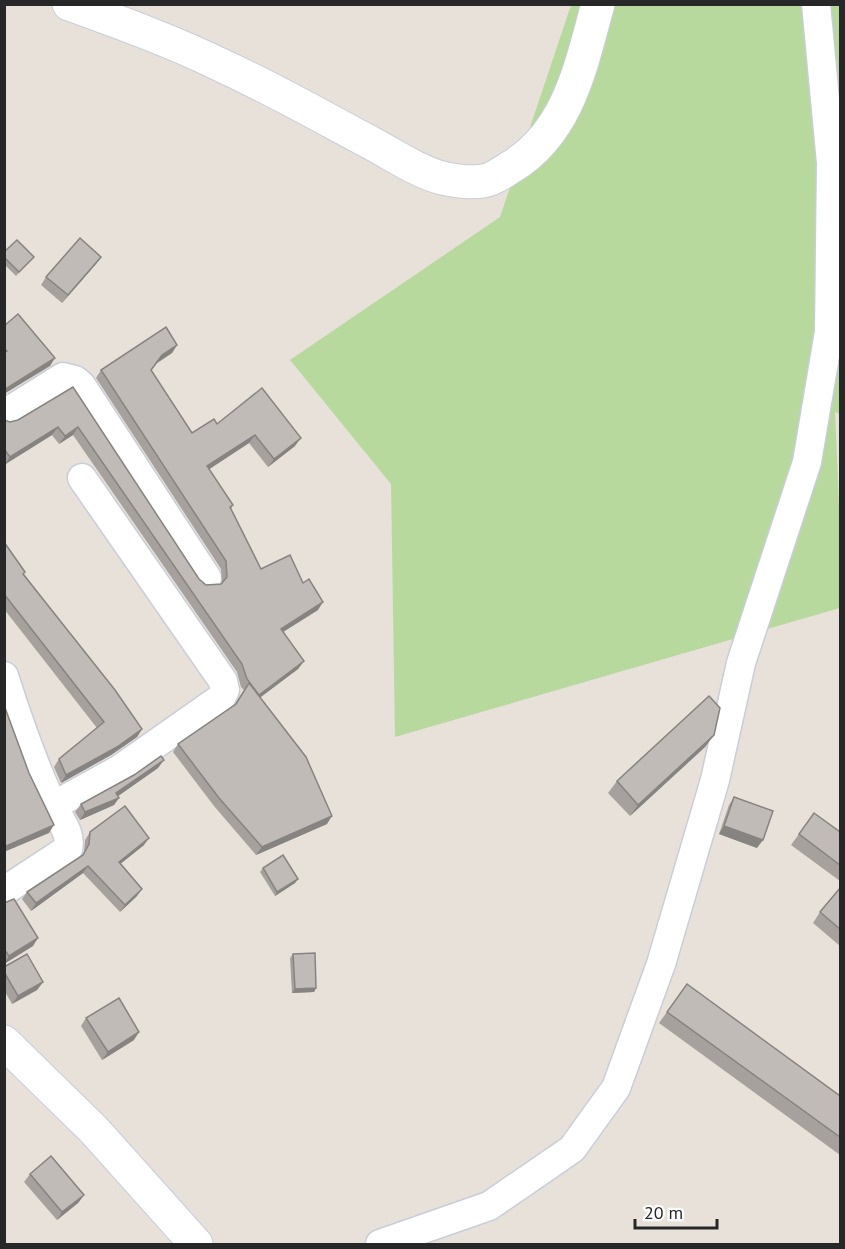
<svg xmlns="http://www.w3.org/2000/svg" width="845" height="1249" viewBox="0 0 845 1249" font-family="'PT Sans',sans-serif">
  <rect width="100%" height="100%" fill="#e8e1da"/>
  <path fill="#b8d99d" d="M 571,5 L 840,5 L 840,414 L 835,412 L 840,529 L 840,608 L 395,737 L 391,484 L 290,360 L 500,217 Z"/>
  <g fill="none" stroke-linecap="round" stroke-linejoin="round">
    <defs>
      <g id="minor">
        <path d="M 4,414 L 63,377 L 75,380 L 81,385 L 207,578"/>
        <path d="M 4,676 C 18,720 33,764 53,806 C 60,821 72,833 68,849 L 4,891"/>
        <path d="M 53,806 L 120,769 L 221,698 L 225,690 L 223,681 L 82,478"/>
        <path d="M 380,1244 L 489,1206 L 572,1149 L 616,1088 L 661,964 L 715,780 L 741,663 L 807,462 L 829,332 L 831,163 L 816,4"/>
      </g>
      <path id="tertiary" d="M 69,4 C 122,23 174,42 225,67 C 275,90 324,118 373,144 C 395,156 419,172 442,178 C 455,181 470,183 483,181 C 492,180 503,172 511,167 C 569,132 581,65 598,4"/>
      <path id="secondary" d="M 4,1042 L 94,1130 L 196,1244"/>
    </defs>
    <use href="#minor" stroke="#c9cdd8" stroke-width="31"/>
    <use href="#tertiary" stroke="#c9cdd8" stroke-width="35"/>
    <use href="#secondary" stroke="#c9cdd8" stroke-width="35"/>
    <use href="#minor" stroke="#fff" stroke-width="28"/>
    <use href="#tertiary" stroke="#fff" stroke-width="33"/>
    <use href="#secondary" stroke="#fff" stroke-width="33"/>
  </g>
  <g fill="#a6a19d">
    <path d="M 4,252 L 34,257 L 16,276 L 4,264 Z"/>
    <path d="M 101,257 L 95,265 L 62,303 L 41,285 L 46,277 Z"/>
    <path d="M 177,345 L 172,353 L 157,363 L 151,370 L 192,433 L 217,424 L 295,446 L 268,467 L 249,443 L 209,469 L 233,505 L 231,509 L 261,569 L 303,583 L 318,610 L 283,632 L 304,661 L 298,669 L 260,697 L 327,824 L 256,855 L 214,806 L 173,752 L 178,744 L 235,704 L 244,690 L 241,687 L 237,672 L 73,435 L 59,444 L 52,435 L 4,465 L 4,420 L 10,422 L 18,420 L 73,387 L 199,579 L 206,585 L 221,584 L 222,583 L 221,569 L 96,378 L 101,370 Z"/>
    <path d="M 4,542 L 24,574 L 142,729 L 137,737 L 111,755 L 61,783 L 54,767 L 59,759 L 97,728 L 4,609 Z"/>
    <path d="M 714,735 L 705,747 L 630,816 L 608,793 L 617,781 Z"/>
    <path d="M 158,768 L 118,796 L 119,798 L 114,805 L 80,820 L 75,812 L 81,804 Z"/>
    <path d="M 734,797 L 757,848 L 719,834 L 729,805 Z"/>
    <path d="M 814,813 L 840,832 L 840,881 L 791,845 Z"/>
    <path d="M 90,832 L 144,845 L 120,864 L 137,896 L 120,912 L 83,873 L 31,911 L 22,899 L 27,892 L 82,856 L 84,852 L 85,840 Z"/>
    <path d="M 263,868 L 298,879 L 295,883 L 275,896 L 260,872 Z"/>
    <path d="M 840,888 L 840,946 L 813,923 L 820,912 Z"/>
    <path d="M 4,903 L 33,946 L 4,964 Z"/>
    <path d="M 293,954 L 316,988 L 314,992 L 292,993 L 290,958 Z"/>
    <path d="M 4,967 L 43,982 L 37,990 L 12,1004 L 4,990 Z"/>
    <path d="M 687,984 L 840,1096 L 840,1155 L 659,1023 Z"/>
    <path d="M 86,1018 L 134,1040 L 102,1060 L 81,1026 Z"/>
    <path d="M 30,1174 L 84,1195 L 78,1203 L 57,1220 L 24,1182 Z"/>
  </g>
  <g fill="#878380">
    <path d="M 101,257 L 95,265 L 62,303 L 68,295 Z"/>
    <path d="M 177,345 L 172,353 L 157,363 L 145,378 L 162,355 Z"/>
    <path d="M 55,358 L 50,366 L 4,394 L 4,390 Z"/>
    <path d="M 58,427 L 52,435 L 4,465 L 10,457 Z"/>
    <path d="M 78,427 L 73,435 L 59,444 L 65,436 Z"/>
    <path d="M 255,435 L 249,443 L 202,474 L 207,466 Z"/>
    <path d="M 301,438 L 295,446 L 268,467 L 274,459 Z"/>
    <path d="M 323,602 L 318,610 L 275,637 L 281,629 Z"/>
    <path d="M 304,661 L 298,669 L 253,703 L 259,695 Z"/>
    <path d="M 142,729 L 137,737 L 111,755 L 61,783 L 66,775 Z"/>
    <path d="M 714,735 L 705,747 L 630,816 L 638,805 Z"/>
    <path d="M 164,760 L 158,768 L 111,801 L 119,798 L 114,805 L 80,820 L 85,812 L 116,793 Z"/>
    <path d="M 332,816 L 327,824 L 256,855 L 262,847 Z"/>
    <path d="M 54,825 L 49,833 L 4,852 L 4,847 Z"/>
    <path d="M 724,826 L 763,840 L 757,848 L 719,834 Z"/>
    <path d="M 149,838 L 144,845 L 114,869 L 119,862 Z"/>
    <path d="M 88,866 L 83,873 L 31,911 L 36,903 Z"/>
    <path d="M 298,879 L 295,883 L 275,896 L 277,892 Z"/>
    <path d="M 142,889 L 137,896 L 120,912 L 125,905 Z"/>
    <path d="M 38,938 L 33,946 L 4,964 L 9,956 Z"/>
    <path d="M 43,982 L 37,990 L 12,1004 L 18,996 Z"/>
    <path d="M 316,988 L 314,992 L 292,993 L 295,989 Z"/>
    <path d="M 139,1032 L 134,1040 L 102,1060 L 108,1052 Z"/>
    <path d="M 84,1195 L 78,1203 L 57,1220 L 62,1212 Z"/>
  </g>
  <g fill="#c1bbb7" stroke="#878380" stroke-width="1.5">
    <path d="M 80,238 L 101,257 L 68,295 L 46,277 Z"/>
    <path d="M 17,240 L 34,257 L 19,272 L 4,257 L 4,252 Z"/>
    <path d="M 18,314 L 55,358 L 4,390 L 4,353 L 7,351 L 4,349 L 4,326 Z"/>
    <path d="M 166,327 L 177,345 L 162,355 L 151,370 L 192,433 L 214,419 L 217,424 L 262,388 L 301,438 L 274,459 L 255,435 L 207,466 L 233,505 L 230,507 L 261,569 L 290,555 L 303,583 L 309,579 L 323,602 L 281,629 L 304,661 L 259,695 L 247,679 L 242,664 L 78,427 L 65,436 L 58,427 L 10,457 L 4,449 L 4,420 L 10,422 L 18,420 L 73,387 L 199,579 L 206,585 L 221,584 L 227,577 L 226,561 L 101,370 Z"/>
    <path d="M 4,542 L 25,572 L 23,574 L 115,690 L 142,729 L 117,747 L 66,775 L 59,759 L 104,722 L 4,594 Z"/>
    <path d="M 249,683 L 306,757 L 332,816 L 262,847 L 219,798 L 178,744 L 236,704 Z"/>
    <path d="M 709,696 L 720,708 L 714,735 L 638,805 L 617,781 Z"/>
    <path d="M 4,705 L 29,773 L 54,825 L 4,847 Z"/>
    <path d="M 161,756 L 164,760 L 116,793 L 119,798 L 85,812 L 81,804 L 134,775 Z"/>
    <path d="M 734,797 L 773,811 L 763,840 L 724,826 Z"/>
    <path d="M 125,806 L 149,838 L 119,862 L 142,889 L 125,905 L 88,866 L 36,903 L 27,892 L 83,855 L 89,844 L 90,832 Z"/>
    <path d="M 814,813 L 840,832 L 840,865 L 799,834 Z"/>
    <path d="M 283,855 L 298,879 L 277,892 L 263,868 Z"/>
    <path d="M 840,888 L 840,929 L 820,912 Z"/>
    <path d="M 14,899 L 38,938 L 9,956 L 4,949 L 4,903 Z"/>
    <path d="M 315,953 L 316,988 L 295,989 L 293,954 Z"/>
    <path d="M 27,954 L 43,982 L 18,996 L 4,972 L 4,967 Z"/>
    <path d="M 687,984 L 840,1096 L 840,1137 L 667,1012 Z"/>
    <path d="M 119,998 L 139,1032 L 108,1052 L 86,1018 Z"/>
    <path d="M 51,1156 L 84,1195 L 62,1212 L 30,1174 Z"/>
  </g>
  <rect width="845" height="1249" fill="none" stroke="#272727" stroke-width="12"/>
  <path d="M635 1219v9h82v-9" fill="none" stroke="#272727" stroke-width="3"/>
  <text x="644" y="1219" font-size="18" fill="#272727" stroke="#ffffff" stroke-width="4.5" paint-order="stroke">20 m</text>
</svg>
